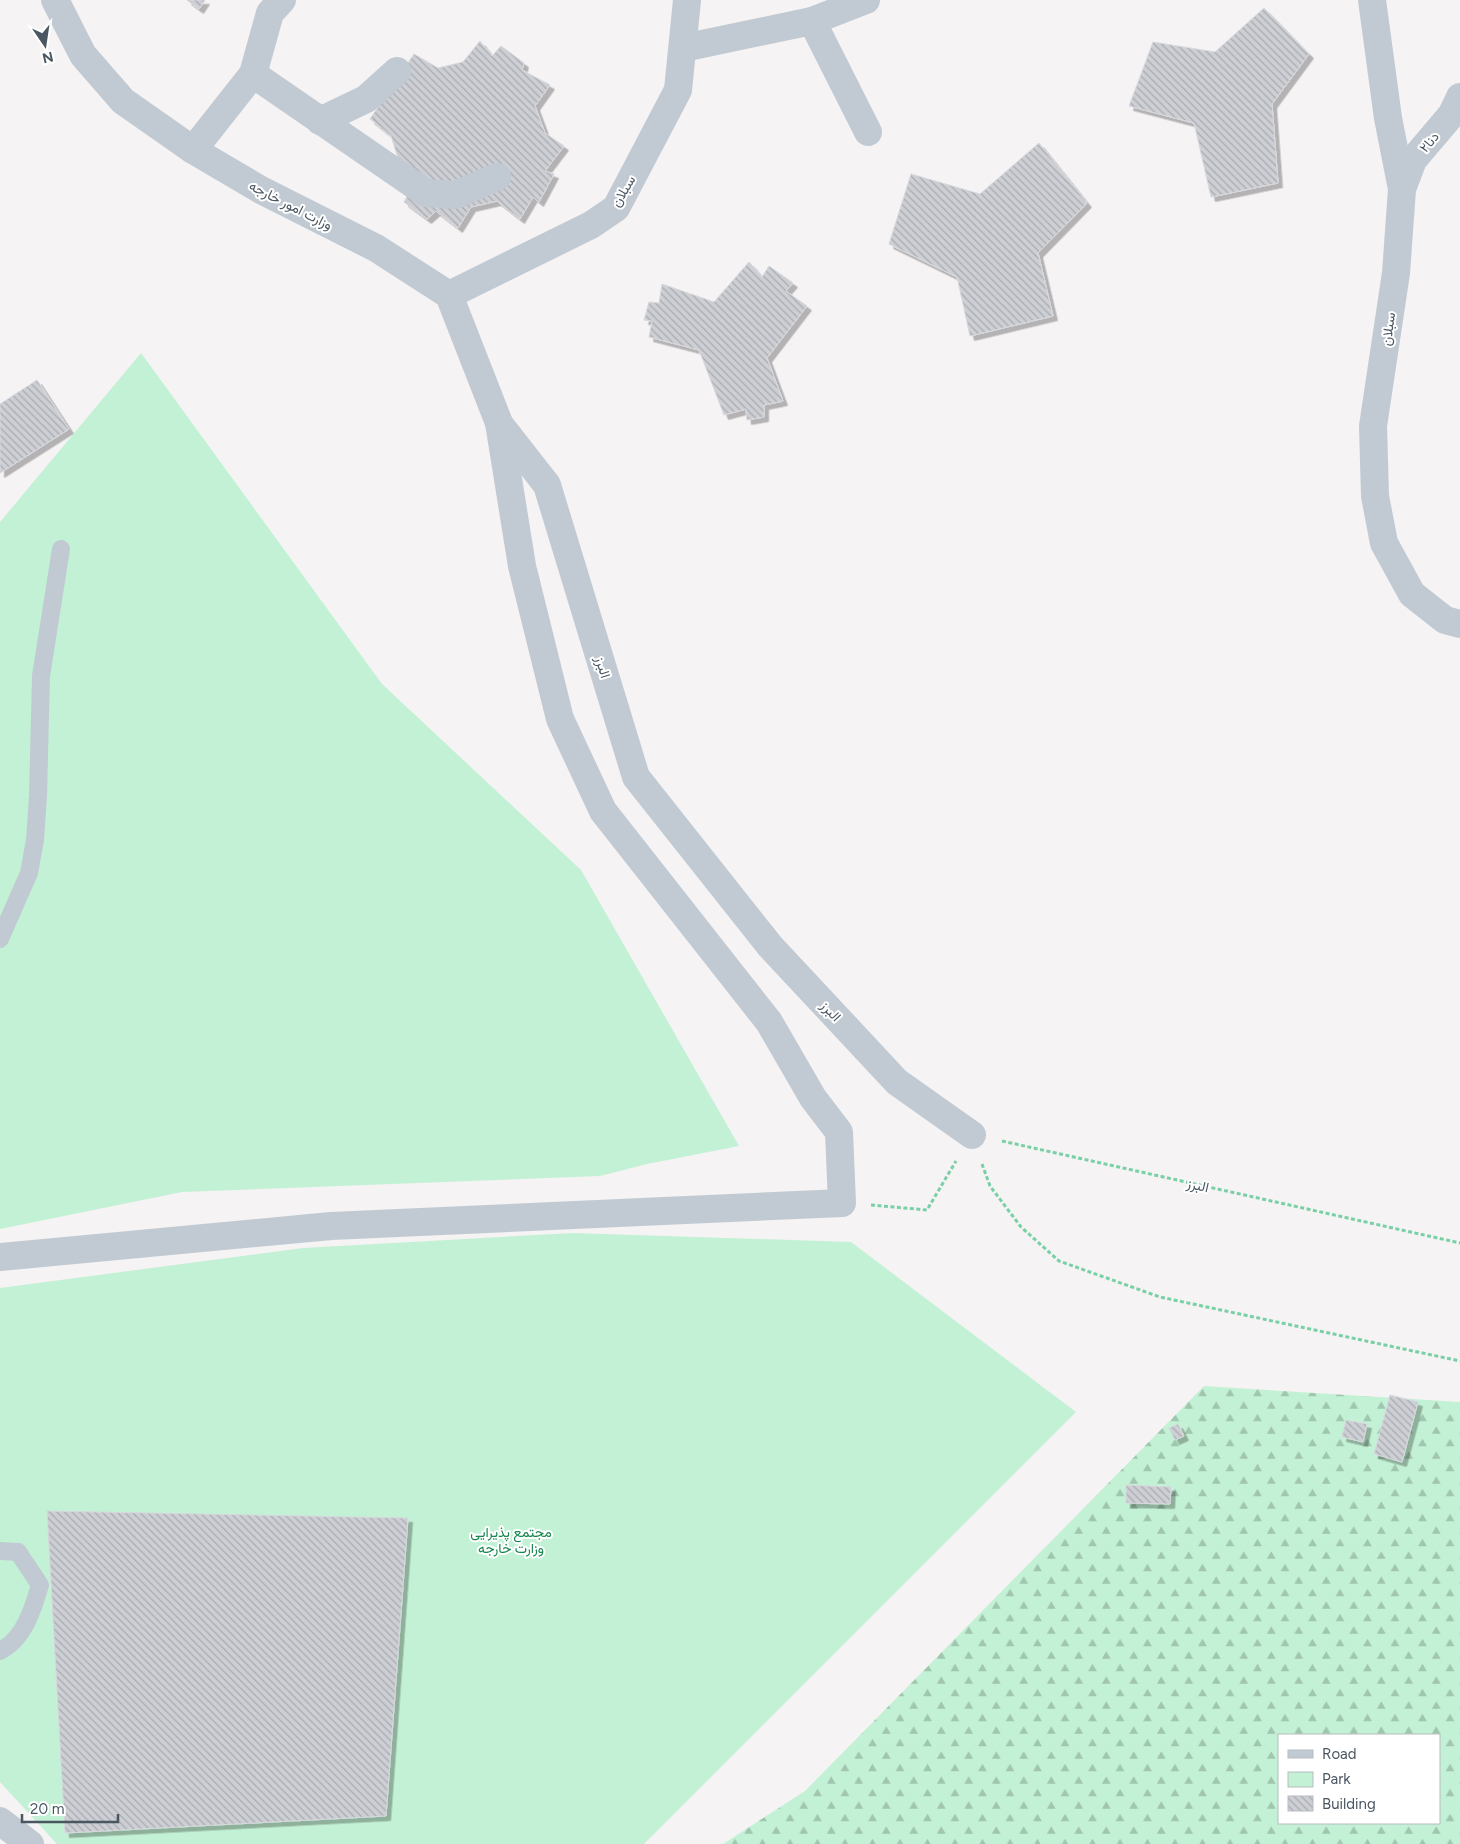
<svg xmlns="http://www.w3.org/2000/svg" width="1460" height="1844" viewBox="0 0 1460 1844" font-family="Figtree,Vazirmatn,sans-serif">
  <defs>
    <pattern id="forest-firs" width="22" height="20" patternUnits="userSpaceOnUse" patternTransform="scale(1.25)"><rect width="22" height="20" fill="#c3f1d5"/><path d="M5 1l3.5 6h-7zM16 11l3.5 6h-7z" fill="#a0c6b0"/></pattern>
    <pattern id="building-back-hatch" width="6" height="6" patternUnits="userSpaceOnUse" patternTransform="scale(1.25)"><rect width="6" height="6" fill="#cdcfd5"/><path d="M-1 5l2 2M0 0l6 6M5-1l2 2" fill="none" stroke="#a8abb0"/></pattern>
    <filter id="shadow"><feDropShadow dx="4.5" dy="4.5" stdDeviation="0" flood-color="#0004"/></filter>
  </defs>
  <rect width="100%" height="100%" fill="#f5f3f3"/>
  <path fill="url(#forest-firs)" fill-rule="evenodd" d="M 1204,1386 L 1460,1402 L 1460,1844 L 723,1844 L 805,1791 ZM 1279,1735 L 1439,1735 L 1439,1823 L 1279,1823 Z"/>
  <g fill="#c3f1d5">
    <path d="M 141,353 L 382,684 L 581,870 L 739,1146 L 647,1164 L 600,1176 L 182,1192 L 0,1229 L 0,522 Z"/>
    <path d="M 573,1233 L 851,1242 L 1076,1412 L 644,1844 L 57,1844 L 0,1782 L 0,1288 L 303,1248 Z"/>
  </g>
  <g fill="url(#building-back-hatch)" stroke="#d7d9de" filter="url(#shadow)">
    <path d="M 187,0 L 205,0 L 199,9 Z"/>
    <path d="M 1264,8 L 1309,54 L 1272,104 L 1278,183 L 1211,197 L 1194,123 L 1129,106 L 1153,42 L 1215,52 Z"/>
    <path d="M 480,41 L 492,56 L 501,46 L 524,63 L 522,70 L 550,85 L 535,106 L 545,133 L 564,146 L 545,171 L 554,174 L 539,202 L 533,197 L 520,219 L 497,201 L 471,207 L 458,228 L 436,211 L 427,219 L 404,202 L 409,193 L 391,136 L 370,119 L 414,54 L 438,68 L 463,62 Z"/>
    <path d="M 1039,143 L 1087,203 L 1038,253 L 1053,316 L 970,336 L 957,277 L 889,244 L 911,174 L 980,194 Z"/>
    <path d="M 749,262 L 762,277 L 769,266 L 793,283 L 786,291 L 807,306 L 767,358 L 783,401 L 764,405 L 764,417 L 747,420 L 746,409 L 724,415 L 699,350 L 649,337 L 652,321 L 644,320 L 649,302 L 659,303 L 662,284 L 714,302 Z"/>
    <path d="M 37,380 L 69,429 L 0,473 L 0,404 Z"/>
    <path d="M 1390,1395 L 1418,1402 L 1402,1462 L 1374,1454 Z"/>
    <path d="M 1346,1420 L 1367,1424 L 1363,1442 L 1342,1437 Z"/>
    <path d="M 1178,1424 L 1184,1436 L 1175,1440 L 1169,1428 Z"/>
    <path d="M 1126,1485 L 1171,1487 L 1170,1504 L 1126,1503 Z"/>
    <path d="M 47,1511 L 408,1518 L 386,1816 L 65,1833 Z"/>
  </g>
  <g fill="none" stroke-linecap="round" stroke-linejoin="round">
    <g stroke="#7ad0a6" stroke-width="3" stroke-dasharray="4 2.5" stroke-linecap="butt">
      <path d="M 1002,1141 L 1460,1243"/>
      <path d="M 982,1164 L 990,1186 L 1021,1227 L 1059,1261 L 1160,1297 L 1460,1361"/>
      <path d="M 871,1205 L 927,1210 L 956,1161"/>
    </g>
    <g stroke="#c1cad2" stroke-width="18">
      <path d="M 0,939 L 29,873 L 35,840 L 38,796 L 41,676 L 61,549"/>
      <path d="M 0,1551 L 18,1552 L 40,1585 C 33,1609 24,1639 0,1651"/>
    </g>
    <g stroke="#c1cad2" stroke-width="28">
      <path d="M 1372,0 L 1388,118 L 1402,189 L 1396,273 L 1373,426 L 1375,496 L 1384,543 L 1412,594 L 1445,620 L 1460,624"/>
      <path d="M 812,21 L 866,0"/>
      <path d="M 683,48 L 812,21 L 868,132"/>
      <path d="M 253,74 L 426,193 L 455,195 L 497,177"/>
      <path d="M 320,121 L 366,99 L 397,71"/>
      <path d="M 193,150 L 253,74 L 270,13 L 282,0"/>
      <path d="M 1402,189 L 1413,160 L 1452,114 L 1460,97"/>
      <path d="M 449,295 L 591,225 L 616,208 L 678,90 L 687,0"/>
      <path d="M 500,425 L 547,485 L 636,777 L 770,946 L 897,1082 L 972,1135"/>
      <path d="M 0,1257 L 331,1226 L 842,1203 L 839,1132 L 813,1098 L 769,1022 L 603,811 L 560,719 L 522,566 L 499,423 L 449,295 L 376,248 L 261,190 L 193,150 L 123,101 L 83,55 L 55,0"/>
      <path d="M 0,1821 L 30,1844"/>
    </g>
  </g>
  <g text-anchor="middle" stroke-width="4" stroke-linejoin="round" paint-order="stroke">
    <g font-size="14" fill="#4a5661" stroke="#fff">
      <text transform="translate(1429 142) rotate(-50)" y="5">دنا۲</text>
      <text transform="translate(623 191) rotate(-59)" y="5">سبلان</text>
      <text transform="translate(291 205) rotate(27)" y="5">وزارت امور خارجه</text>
      <text transform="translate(1388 329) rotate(-82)" y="5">سبلان</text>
      <text transform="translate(603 667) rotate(73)" y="5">البرز</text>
      <text transform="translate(831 1011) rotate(47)" y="5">البرز</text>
      <text transform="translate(1198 1185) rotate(13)" y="5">البرز</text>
    </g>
    <g font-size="14" fill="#17864f" stroke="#fff">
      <text x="511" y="1537">مجتمع پذیرایی<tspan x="511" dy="16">وزارت خارجه</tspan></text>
    </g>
  </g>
  <rect x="1278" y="1734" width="162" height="90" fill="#ffffff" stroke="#b7bbc0"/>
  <rect x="1288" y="1750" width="25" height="8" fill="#c1cad2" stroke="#b7bbc0"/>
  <text x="1322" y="1759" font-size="15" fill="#4a5661">Road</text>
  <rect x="1288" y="1772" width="25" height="15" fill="#c3f1d5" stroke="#b7bbc0"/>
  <text x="1322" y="1784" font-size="15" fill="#4a5661">Park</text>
  <rect x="1288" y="1796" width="25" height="15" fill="url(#building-back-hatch)" stroke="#b7bbc0"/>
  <text x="1322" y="1809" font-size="15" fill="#4a5661">Building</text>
  <g transform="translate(45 45) rotate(167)" stroke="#ffffff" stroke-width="4" paint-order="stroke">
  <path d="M0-4L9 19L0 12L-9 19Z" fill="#4a5661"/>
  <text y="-8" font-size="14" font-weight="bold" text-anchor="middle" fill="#4a5661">N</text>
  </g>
  <path d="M22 1814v8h96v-8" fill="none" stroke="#4a5661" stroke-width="2.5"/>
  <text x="30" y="1814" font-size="15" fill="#4a5661" stroke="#ffffff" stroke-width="4" paint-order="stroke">20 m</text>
</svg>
